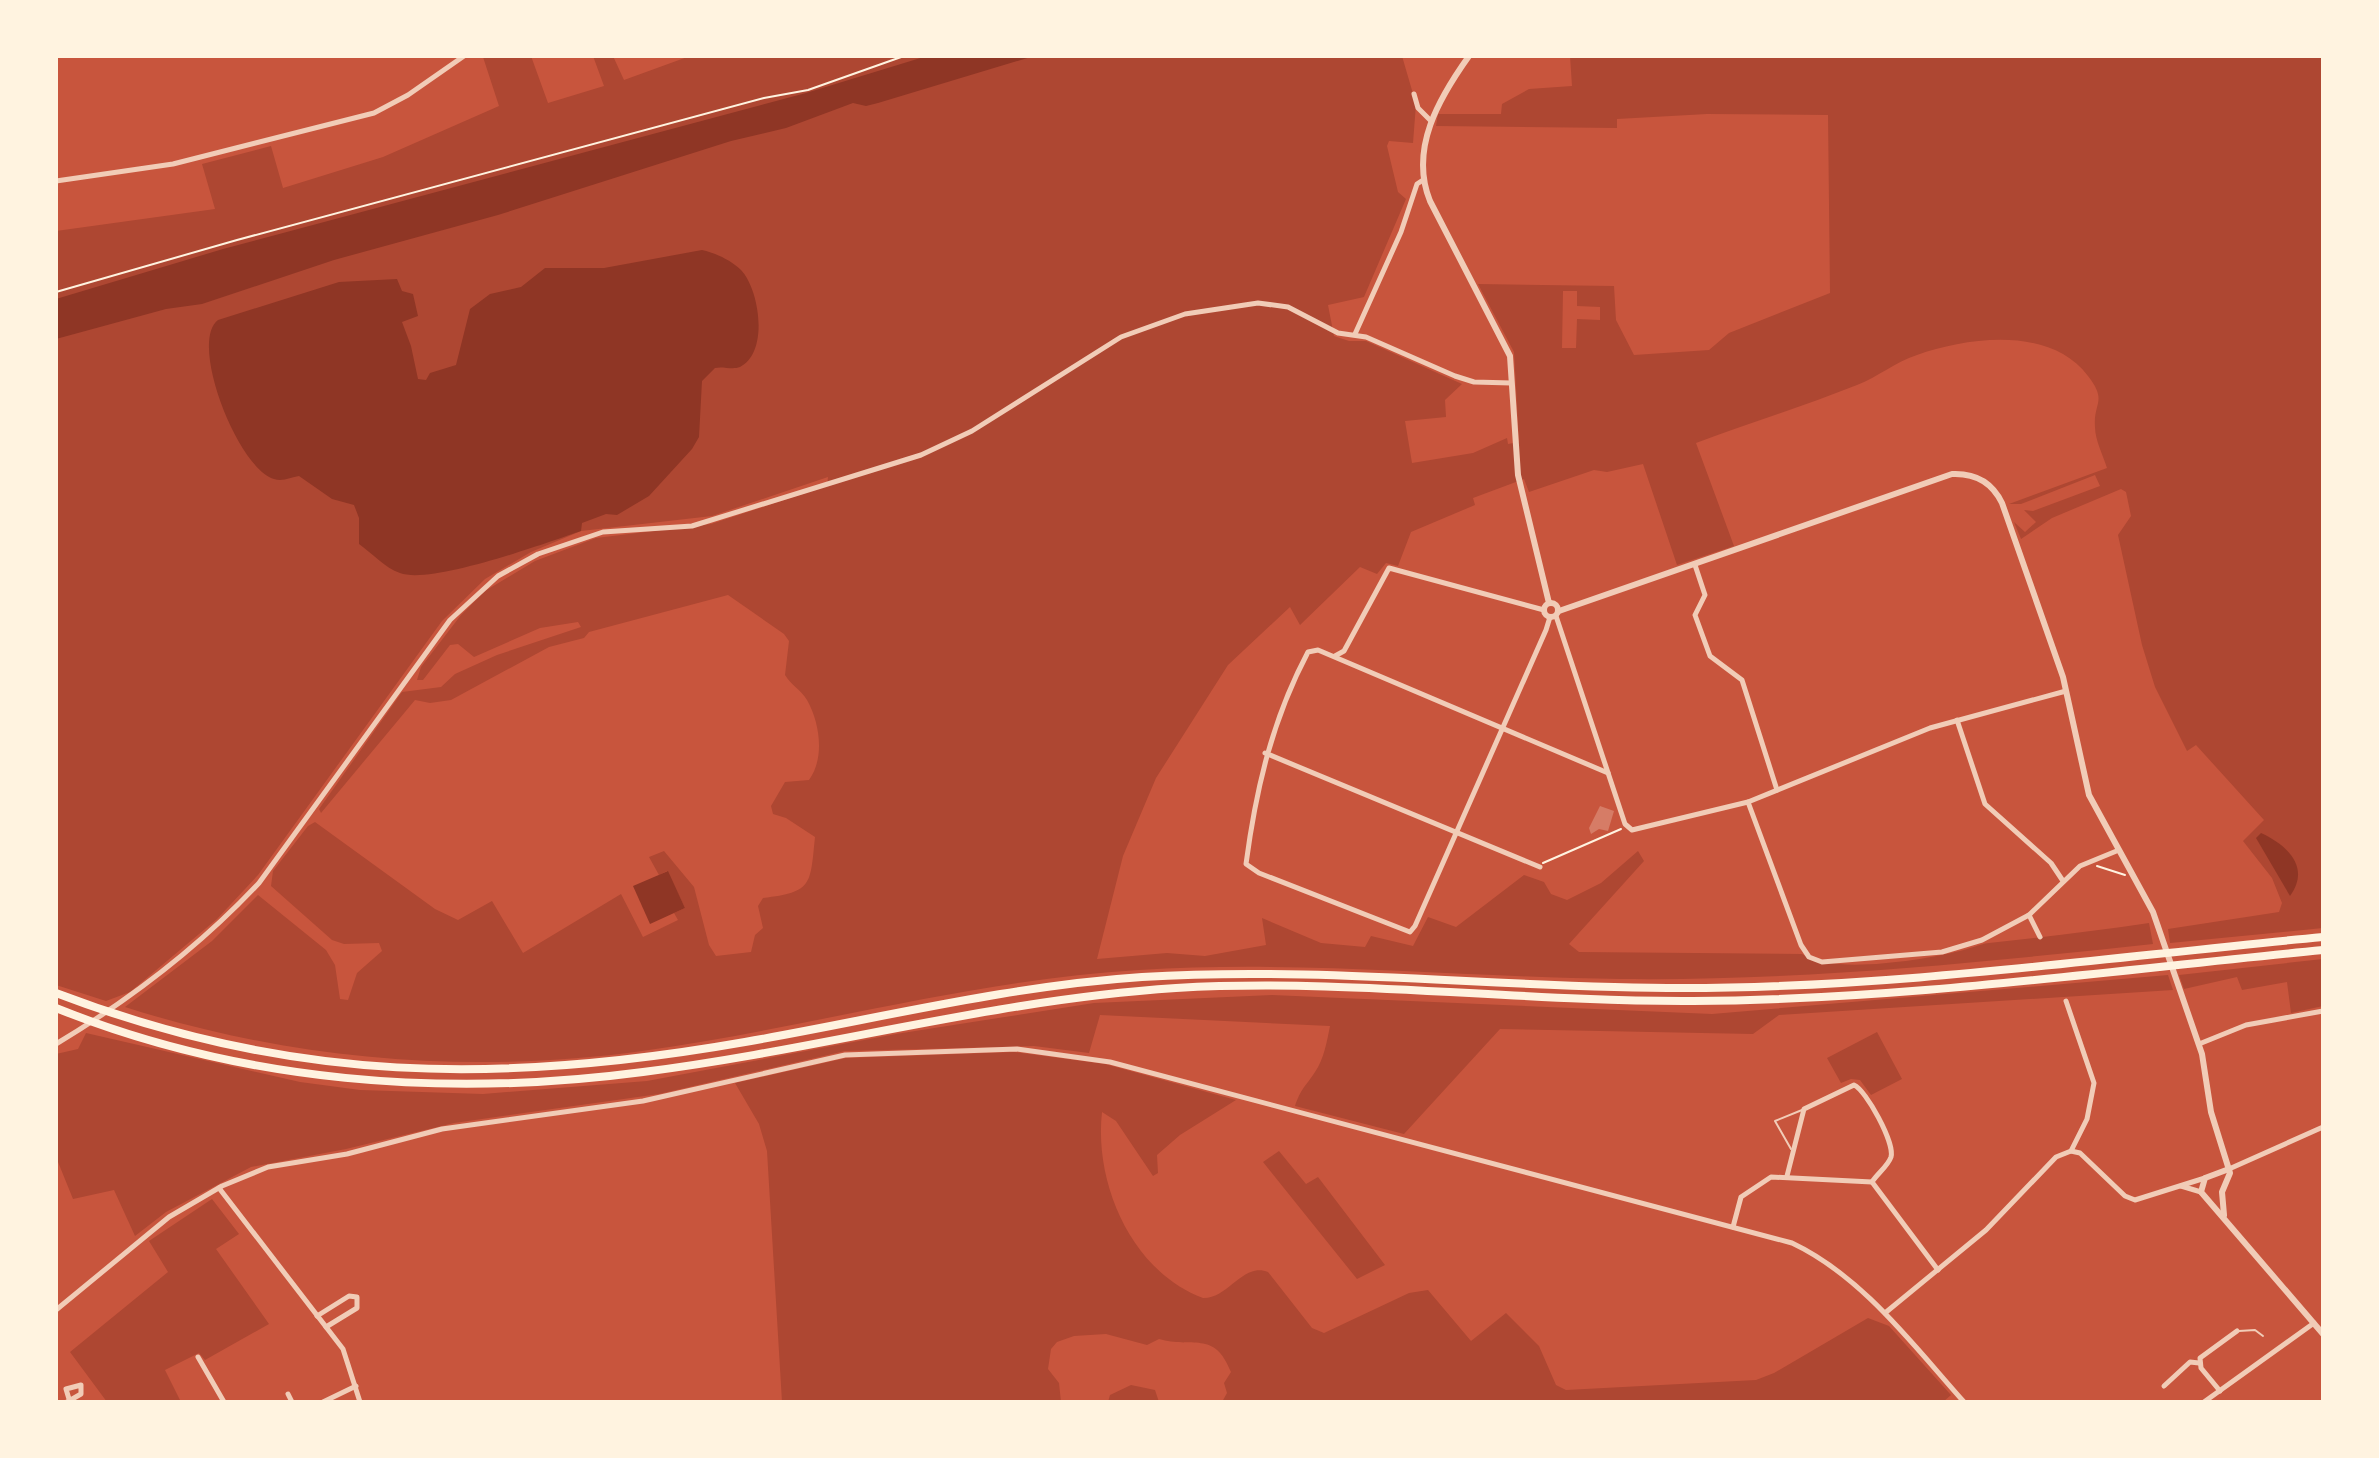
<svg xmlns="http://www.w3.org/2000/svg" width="2379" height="1458" viewBox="0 0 2379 1458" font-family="'Playfair Display',serif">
  <rect width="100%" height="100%" fill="#c8553d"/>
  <g fill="#ae4732" fill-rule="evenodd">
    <path d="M 488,56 L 531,56 L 548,103 L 604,86 L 593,56 L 613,56 L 624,80 L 690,56 L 1402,56 L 1416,104 L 1413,143 L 1389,141 L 1387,146 L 1398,192 L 1406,199 L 1364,297 L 1328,305 L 1334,336 L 1349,341 L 1366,341 L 1462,384 L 1445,400 L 1446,417 L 1405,421 L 1412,463 L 1473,453 L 1507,438 L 1508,444 L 1519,442 L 1514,352 L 1478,284 L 1614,286 L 1616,320 L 1634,355 L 1709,350 L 1729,333 L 1830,293 L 1828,115 L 1707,114 L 1617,119 L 1617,128 L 1436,126 L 1438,114 L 1501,114 L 1502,104 L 1529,89 L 1572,86 L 1570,56 L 2323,56 L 2323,928 L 2170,943 L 2168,929 L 2279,912 L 2282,903 L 2272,878 L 2243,841 L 2264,820 L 2196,745 L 2187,751 L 2155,687 L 2142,645 L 2118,535 L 2131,516 L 2126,492 L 2121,489 L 2052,518 L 2021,539 L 2014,522 L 2025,532 L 2036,522 L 2024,510 L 2033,511 L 2100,486 L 2095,475 L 2021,504 L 2009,504 L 2107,468 C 2103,455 2095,440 2095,427 C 2093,402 2108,402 2088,376 C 2050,326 1969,337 1917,355 C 1895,362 1878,377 1857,385 C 1804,406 1750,423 1696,443 L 1734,546 L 1677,565 L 1643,464 L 1607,472 L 1594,470 L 1529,492 L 1524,479 L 1473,498 L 1475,505 L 1411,532 L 1398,566 L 1386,563 L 1377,574 L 1360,567 L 1300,625 L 1290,607 L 1228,665 L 1156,778 L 1123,856 L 1097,959 L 1167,953 L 1205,956 L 1266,945 L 1262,918 L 1321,943 L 1365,947 L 1371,936 L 1413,946 L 1428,917 L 1456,927 L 1524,875 L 1544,882 L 1551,894 L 1567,900 L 1601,883 L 1638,851 L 1644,861 L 1569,944 L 1579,952 L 1802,954 C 1832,975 1923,960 1960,951 C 1970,949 1979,944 1989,943 C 2043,937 2096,931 2149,923 L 2153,944 C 1976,963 1799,981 1621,979 C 1460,977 1299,960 1139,970 C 970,980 808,1028 642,1051 C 470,1075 291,1060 125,1007 L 212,941 L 258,895 L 326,950 L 335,965 L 340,999 L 348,1000 L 357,973 L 382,951 L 379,943 L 344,944 L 332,940 L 271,886 L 273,871 L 308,826 L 315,822 L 435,909 L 458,920 L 492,901 L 523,953 L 621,894 L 643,937 L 678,920 L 674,913 L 685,908 L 667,871 L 659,875 L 649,857 L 664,851 L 694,887 L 709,945 L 716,956 L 751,952 L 755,935 L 763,928 L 758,906 L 763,898 C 813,892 810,885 815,837 L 786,818 L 773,814 L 771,806 L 785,782 L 809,780 C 825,758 820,723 807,700 C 801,690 791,685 785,675 L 789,641 L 784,634 L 728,595 L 589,632 L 584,638 L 549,647 L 451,700 L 430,703 L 415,700 L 321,813 L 319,809 L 402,692 L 441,687 L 455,674 L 497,655 L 581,627 L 578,622 L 540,628 L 474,657 L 458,644 L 450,645 L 423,680 L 417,680 L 421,667 L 461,615 L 485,591 L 535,561 L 596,538 L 711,524 L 827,486 L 828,477 L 712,516 L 581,531 L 531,552 L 485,579 L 442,621 L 258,875 L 217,919 L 130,992 L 106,1001 L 56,985 L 56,231 L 215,209 L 202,164 L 271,146 L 283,188 L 383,157 L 499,106 L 483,57 ZM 1563,291 L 1577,291 L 1577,306 L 1600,307 L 1600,320 L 1577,319 L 1576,348 L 1562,348 Z"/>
    <path d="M 2323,959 L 2323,1006 L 2291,1013 L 2287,982 L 2242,990 L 2237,977 L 2184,989 L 2179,975 Z"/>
    <path d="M 2168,975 L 2173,990 L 1779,1015 L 1753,1034 L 1500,1029 L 1404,1134 L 1295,1106 C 1301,1088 1306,1086 1315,1072 C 1324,1059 1327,1041 1330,1026 L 1100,1015 L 1089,1053 L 1034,1046 L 845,1051 L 659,1094 L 454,1123 L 346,1149 L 251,1167 L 166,1212 L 135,1236 L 114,1190 L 73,1199 L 56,1157 L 56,1054 L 78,1049 L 86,1033 L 300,1082 L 360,1090 L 483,1094 L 647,1081 L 896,1034 L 1094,1003 L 1272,995 L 1712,1014 Z"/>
    <path d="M 1877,1032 L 1902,1079 L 1871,1095 L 1860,1080 L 1851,1079 L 1841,1083 L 1827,1058 Z"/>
    <path d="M 1014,1052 L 1105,1064 L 1236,1100 L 1180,1135 L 1157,1155 L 1158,1173 L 1153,1176 L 1116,1121 L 1102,1112 C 1094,1183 1131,1271 1203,1298 C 1228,1299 1243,1262 1268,1272 L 1312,1328 L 1324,1333 L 1409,1293 L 1428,1290 L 1471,1341 L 1506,1313 L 1539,1346 L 1556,1385 L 1566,1390 L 1756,1380 L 1774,1373 L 1868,1318 L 1889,1326 L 1951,1395 L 1943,1402 L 1222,1402 L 1227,1393 L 1224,1383 L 1231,1372 C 1214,1329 1192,1349 1159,1339 L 1147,1345 L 1106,1334 L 1074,1336 L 1057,1342 L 1051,1349 L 1048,1369 L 1059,1383 L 1061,1402 L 782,1402 L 767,1151 L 759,1124 L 735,1083 L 846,1058 Z"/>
    <path d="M 1279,1151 L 1306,1184 L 1318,1177 L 1385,1265 L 1357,1279 L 1263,1162 Z"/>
    <path d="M 212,1199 L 239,1234 L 216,1249 L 269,1324 L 205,1360 L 199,1353 L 165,1370 L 181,1402 L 107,1402 L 70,1352 L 168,1272 L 149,1241 Z"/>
    <path d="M 1131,1385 L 1155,1390 L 1159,1402 L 1108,1402 L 1110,1395 Z"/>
  </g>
  <g fill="#8f3625">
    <path d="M 927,56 L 1034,56 L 878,103 L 866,106 L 853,103 L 786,128 L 731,141 L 498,215 L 334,260 L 202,304 L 166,309 L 56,339 L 56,299 L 223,249 L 806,93 Z"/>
    <path d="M 702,250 C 715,253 731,260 741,270 C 760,290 769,353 740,367 C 732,370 723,366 715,368 L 702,381 L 699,437 L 692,449 L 649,496 L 617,515 L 606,514 L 582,523 L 581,531 C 546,543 431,585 400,573 C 385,568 372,553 359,544 L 359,518 L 354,505 L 332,499 L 299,476 C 291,477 283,482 274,479 C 239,470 188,343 218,320 L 339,282 L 397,279 L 402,291 L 413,294 L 418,316 L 402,322 L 411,346 L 418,379 L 426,380 L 430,373 L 456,365 L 470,309 L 490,294 L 521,287 L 545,268 L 604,268 Z"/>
    <path d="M 2261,833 C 2287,845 2311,867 2290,896 L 2256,838 Z"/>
    <path d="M 668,871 L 685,908 L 650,924 L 633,886 Z"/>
  </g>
  <path fill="#d67c66" d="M 1600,806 L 1614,811 L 1608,831 L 1599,829 L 1591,834 L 1589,828 Z"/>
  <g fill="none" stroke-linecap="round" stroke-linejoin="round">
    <g stroke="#fff3e0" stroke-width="2">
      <path d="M 56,292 L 237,240 L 764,98 L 808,90 L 904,56"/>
      <path d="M 1543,863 L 1621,829"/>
      <path d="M 2097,866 L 2125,875"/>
    </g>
    <g stroke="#f1ccb7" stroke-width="2">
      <path d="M 1791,1149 L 1775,1121 L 1802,1110"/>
      <path d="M 2239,1331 L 2255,1330 L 2263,1336"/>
    </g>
    <g stroke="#f1ccb7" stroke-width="5">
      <path d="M 1414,94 L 1418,108 L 1431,121"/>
      <path d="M 56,181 L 173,164 L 374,113 L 408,95 L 464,56"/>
      <path d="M 1355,334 L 1401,232 L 1417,184 L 1423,180"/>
      <path d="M 1695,565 L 1705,595 L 1695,615 L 1710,656 L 1742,680 L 1777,790"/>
      <path d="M 1556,616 L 1625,824 L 1632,830 L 1748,802 L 1930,728 L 2066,691"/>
      <path d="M 1550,617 L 1546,630 L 1415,926 L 1410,932 L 1259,873 L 1246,864 C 1256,789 1272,720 1308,652 L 1318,650 L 1608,773"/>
      <path d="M 1335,656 L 1344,651 L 1389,568 L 1544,610"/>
      <path d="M 1957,720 L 1985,804 L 2051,863 L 2063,881"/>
      <path d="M 1265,753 L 1540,867"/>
      <path d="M 1748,802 L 1801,945 L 1809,957 L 1822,962 L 1942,952 L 1982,940 L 2029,915 L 2080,866 L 2119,850"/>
      <path d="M 2029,915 L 2040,937"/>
      <path d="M 2066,1001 L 2094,1083 L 2087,1119 L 2071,1151"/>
      <path d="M 56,1044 C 131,999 199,947 259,883 L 450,620 L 498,576 L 538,554 L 603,532 L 692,526 L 921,455 L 972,431 L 1121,337 L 1185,314 L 1258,303 L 1288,307 L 1338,333 L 1366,337 L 1455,376 L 1474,382 L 1511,383"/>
      <path d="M 2199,1044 L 2246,1025 L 2323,1011"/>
      <path d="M 2229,1169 L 2323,1127"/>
      <path d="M 1787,1176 L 1804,1109 L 1854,1085 C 1866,1090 1895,1143 1891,1157 C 1888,1166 1877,1174 1872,1182"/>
      <path d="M 1872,1182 L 1938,1270"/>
      <path d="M 2181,1186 L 2201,1192"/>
      <path d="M 219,1188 L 343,1349 L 360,1402"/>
      <path d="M 1733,1227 L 1741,1197 L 1771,1177 L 1872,1182"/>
      <path d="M 56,1310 L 169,1217 L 222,1186 L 268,1167 L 347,1154 L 442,1129 L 643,1101 L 845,1055 L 1017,1049 L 1110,1062 L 1792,1243 C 1862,1276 1913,1345 1964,1402"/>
      <path d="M 1885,1313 L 1986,1230 L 2056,1157 L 2071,1151 L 2080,1153 L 2125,1196 L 2135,1200 L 2205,1178"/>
      <path d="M 317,1316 L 349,1296 L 357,1297 L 357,1308 L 326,1327"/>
      <path d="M 198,1357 L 224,1402"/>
      <path d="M 2164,1386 L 2190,1362 L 2199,1363"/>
      <path d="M 2220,1391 L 2201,1368 L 2200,1358 L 2237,1331"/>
      <path d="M 288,1394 L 292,1402"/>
      <path d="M 67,1402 L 81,1394 L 81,1385 L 66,1389 L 69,1399"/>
      <path d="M 323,1402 L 356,1386"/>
      <path d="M 2204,1402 L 2314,1323"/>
    </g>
    <g stroke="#f1ccb7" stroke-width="6">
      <path d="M 1469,56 C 1439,98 1409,149 1430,201 L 1510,356 L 1518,475 L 1549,603"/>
      <circle cx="1551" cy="610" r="7"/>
      <path d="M 1559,611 L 1952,474 C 1975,473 1992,482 2002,503 L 2063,677 L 2089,795 L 2153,912 L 2202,1054 L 2211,1112 L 2230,1173 L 2222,1192 L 2224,1215"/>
      <path d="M 2229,1169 L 2205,1178 L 2201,1192 L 2323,1334"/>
    </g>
    <g stroke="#fff3e0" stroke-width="8">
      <path d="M 56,993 C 291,1083 500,1085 745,1042 C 877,1019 1007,986 1142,977 C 1322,966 1502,988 1682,988 C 1896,988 2110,957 2323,937"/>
      <path d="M 56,1008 C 242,1083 446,1098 643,1072 C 824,1049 992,1000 1176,988 C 1348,978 1521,1002 1693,1001 C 1903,1000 2114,970 2323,950"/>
    </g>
  </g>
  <rect width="2379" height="1458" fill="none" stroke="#fff3e0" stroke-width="116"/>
</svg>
